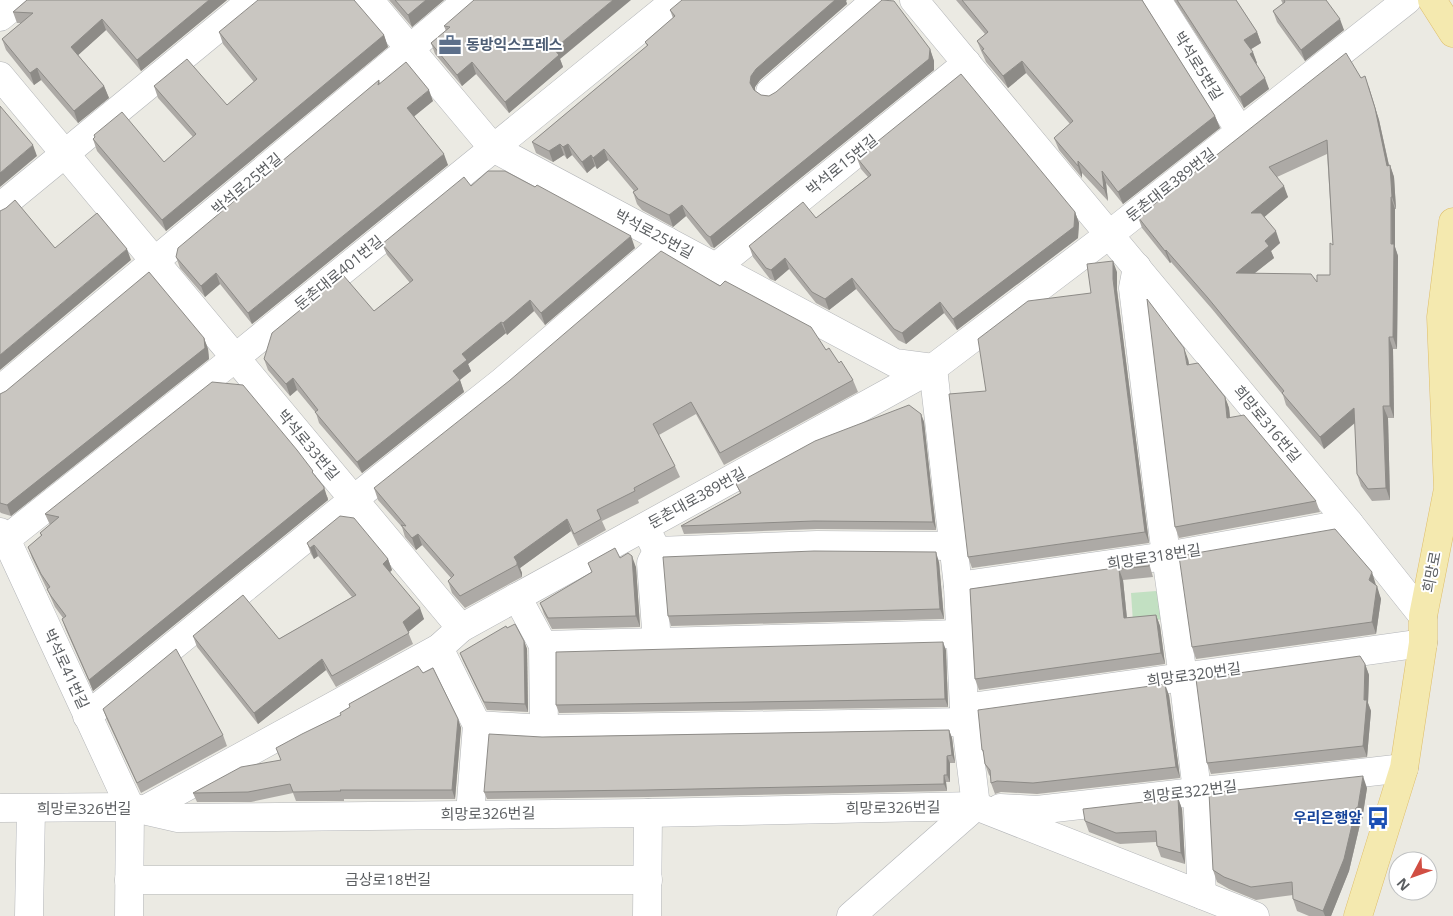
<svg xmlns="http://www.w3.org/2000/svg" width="1453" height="916" viewBox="0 0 1453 916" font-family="'Open Sans','Noto Sans KR',sans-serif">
  <rect width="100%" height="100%" fill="#ebeae3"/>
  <path fill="#c2e0c2" d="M 1156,591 L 1164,598 L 1166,619 L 1133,622 L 1131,593 Z"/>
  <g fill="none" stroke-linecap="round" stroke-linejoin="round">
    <defs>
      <g id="minor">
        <path d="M 369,0 L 493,148 L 895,363 L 933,368"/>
        <path d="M 914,0 L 1349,523 L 1423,616"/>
        <path d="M 1157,0 L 1240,131"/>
        <path d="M 0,17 L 21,0"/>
        <path d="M 0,76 L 461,628"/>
        <path d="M 770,92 L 876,0"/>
        <path d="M 0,207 L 252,0"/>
        <path d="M 716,267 L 967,63"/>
        <path d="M 1137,267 L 1133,288 L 1166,556 L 1183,677 L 1197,791 L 1202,895"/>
        <path d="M 933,368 L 958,586 L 964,708 L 976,806"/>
        <path d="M 0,390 L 468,0"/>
        <path d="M 0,532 L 6,539 L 130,807 L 129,916"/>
        <path d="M 649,535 L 657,551 L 651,563 L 657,642"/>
        <path d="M 0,544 L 235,358 L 676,0"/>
        <path d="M 657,551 L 817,545 L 953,546"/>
        <path d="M 958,586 L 1166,556 L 1349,523"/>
        <path d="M 517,597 L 543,645 L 544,729"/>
        <path d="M 543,645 L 960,634"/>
        <path d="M 439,648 L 477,725 L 470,814"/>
        <path d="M 964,708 L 1423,643"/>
        <path d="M 87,716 L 354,499 L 503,381 L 667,241"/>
        <path d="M 477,725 L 544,729 L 966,722"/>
        <path d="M 0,808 L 130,807 L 178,818 L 648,813 L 976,806 L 1255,916"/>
        <path d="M 1000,808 L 1037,810 L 1404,768"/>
        <path d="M 144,810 L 439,648 L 461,628 L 933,368 L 1110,234 L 1407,0"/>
        <path d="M 129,880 L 648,880"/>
        <path d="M 29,916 L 31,809"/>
        <path d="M 647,916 L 648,813"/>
        <path d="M 851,916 L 976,806"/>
      </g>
      <g id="major">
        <path d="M 1432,0 L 1453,33"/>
        <path d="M 1358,916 L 1404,768 L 1423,643 L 1423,616 L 1448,489 L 1441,317 L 1453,222"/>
      </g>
    </defs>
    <use href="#minor" stroke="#b3b5b8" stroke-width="29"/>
    <use href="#major" stroke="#debd69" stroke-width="29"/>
    <use href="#minor" stroke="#fff" stroke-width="28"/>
    <use href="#major" stroke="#f4e9af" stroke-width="28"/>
  </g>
  <g fill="#adaaa6" fill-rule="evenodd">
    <path d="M 27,0 L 227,0 L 141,71 L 106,30 L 78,55 L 104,86 L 109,98 L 78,123 L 41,80 L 34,85 L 6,50 L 2,39 L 21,23 L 17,23 L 13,12 Z"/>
    <path d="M 389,0 L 444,0 L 412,27 Z"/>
    <path d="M 956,0 L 1142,0 L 1215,116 L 1220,128 L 1123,204 L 1106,183 L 1108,201 L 1082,173 L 1082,178 L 1059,150 L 1054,138 L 1070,124 L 1026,73 L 1008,88 L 986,62 L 983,55 L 982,53 L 977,41 L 985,34 Z"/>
    <path d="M 1174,0 L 1236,0 L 1257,32 L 1261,43 L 1251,49 L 1257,63 L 1256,64 L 1269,89 L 1244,108 Z"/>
    <path d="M 1281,0 L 1326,0 L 1344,30 L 1305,61 L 1277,22 L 1273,11 L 1283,4 Z"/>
    <path d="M 846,1 L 847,4 L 760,80 L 755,87 L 755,91 L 761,95 L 769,96 L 930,49 L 934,61 L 934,70 L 714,248 L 711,247 L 686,216 L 673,227 L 642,210 L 637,204 L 633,192 L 634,191 L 608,160 L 597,169 L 595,166 L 587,173 L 572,155 L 567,159 L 564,155 L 553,162 L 536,153 L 532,142 L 647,46 L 645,42 L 673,18 L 670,10 Z"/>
    <path d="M 444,26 L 560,59 L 563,67 L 509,113 L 476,74 L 462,86 L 435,54 L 431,43 L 446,31 Z"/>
    <path d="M 219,32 L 384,35 L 388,47 L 166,231 L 97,151 L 93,139 L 95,137 L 94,135 L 164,162 L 193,137 L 158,98 L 154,86 L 227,105 L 254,82 L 223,44 Z"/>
    <path d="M 1361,78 L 1369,87 L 1379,120 L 1389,165 L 1390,165 L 1394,177 L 1396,209 L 1395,209 L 1395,247 L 1398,256 L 1397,349 L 1393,349 L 1394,418 L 1388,418 L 1390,500 L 1372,501 L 1361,486 L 1357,474 L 1355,423 L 1324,449 L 1286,405 L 1283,395 L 1212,309 L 1171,262 L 1170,263 L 1142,228 L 1138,217 ZM 1327,154 L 1333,245 L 1330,275 L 1317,282 L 1254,273 L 1274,258 L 1271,251 L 1280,243 L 1264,217 L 1288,197 L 1277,177 Z"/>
    <path d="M 379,80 L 380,83 L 433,101 L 414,116 L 448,165 L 252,324 L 220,284 L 205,297 L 180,268 L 176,257 Z"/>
    <path d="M 857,158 L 1075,212 L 1079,223 L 1078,238 L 957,330 L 944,313 L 906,344 L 898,340 L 856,289 L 829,310 L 816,303 L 789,269 L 775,281 L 770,279 L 753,257 L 749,246 L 816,218 L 868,177 L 861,169 Z"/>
    <path d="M 471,186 L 635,248 L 545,325 L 534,311 L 507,335 L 506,333 L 468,364 L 471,371 L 460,380 L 464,392 L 362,473 L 319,423 L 316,413 L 297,390 L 290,396 L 268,370 L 264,359 L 374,311 L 410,283 L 387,255 L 382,244 Z"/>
    <path d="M 1117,272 L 1117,290 L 1149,543 L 972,568 L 968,557 L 986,391 L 1091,293 Z"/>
    <path d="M 720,286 L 826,350 L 853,380 L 858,392 L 724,465 L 696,414 L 659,435 L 675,466 L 680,477 L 638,500 L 639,503 L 602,521 L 606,530 L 578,546 L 571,531 L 520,568 L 522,573 L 522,577 L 465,608 L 452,593 L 448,581 L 451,578 L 422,545 L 416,550 L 405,537 L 402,527 L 378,500 L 374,488 Z"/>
    <path d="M 204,338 L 208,349 L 209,359 L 11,516 L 1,513 L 0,512 L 0,394 Z"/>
    <path d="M 1188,359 L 1189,364 L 1225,397 L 1229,408 L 1230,417 L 1316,501 L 1320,512 L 1179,538 L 1175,527 Z"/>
    <path d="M 921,414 L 924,422 L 936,530 L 817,529 L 684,534 L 681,526 L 740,493 L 736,484 Z"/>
    <path d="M 315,475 L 328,498 L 328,500 L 93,691 L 66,630 L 62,619 L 63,618 L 55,607 L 47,589 L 45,585 L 32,558 L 28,547 L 41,536 L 40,533 L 50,525 L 45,514 Z"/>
    <path d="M 307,543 L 388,559 L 392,570 L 390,572 L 424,619 L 408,632 L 413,644 L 336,687 L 326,670 L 258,724 L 197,647 L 193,636 L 279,639 L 352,597 L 318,556 L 314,559 L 311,554 Z"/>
    <path d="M 620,558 L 636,567 L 640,627 L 552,629 L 544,614 L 540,603 L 592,572 L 588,563 Z"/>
    <path d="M 939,562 L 944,619 L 671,626 L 668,616 Z"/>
    <path d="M 1149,563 L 1153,577 L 1123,580 L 1127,618 L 1156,615 L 1160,626 L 1165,664 L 979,690 L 975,679 L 970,589 Z"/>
    <path d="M 1376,585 L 1376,586 L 1381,599 L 1376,634 L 1196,659 L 1192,647 Z"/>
    <path d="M 524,641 L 527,649 L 528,712 L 487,710 L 463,661 L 460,653 Z"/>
    <path d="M 946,650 L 948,707 L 559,713 L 556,705 Z"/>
    <path d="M 1365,664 L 1369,675 L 1368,703 L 1371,711 L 1367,757 L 1211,774 L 1207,763 Z"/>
    <path d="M 1169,695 L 1180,778 L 1037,794 L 1001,792 L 995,794 L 991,783 L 991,777 L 989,775 L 985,764 L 984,754 L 982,750 Z"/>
    <path d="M 349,704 L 458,719 L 461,728 L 455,799 L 344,799 L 344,801 L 296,801 L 293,793 L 251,802 L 197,802 L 193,793 L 281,760 L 341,715 L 350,707 Z"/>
    <path d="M 103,709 L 223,735 L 227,746 L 141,793 L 107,720 Z"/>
    <path d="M 949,730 L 952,738 L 955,763 L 950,763 L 950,782 L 946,782 L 947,791 L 648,797 L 487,799 L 484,792 L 542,737 Z"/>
    <path d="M 1367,788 L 1362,820 L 1361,820 L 1349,871 L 1331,916 L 1309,916 L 1297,911 L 1293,899 L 1293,895 L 1256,900 L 1229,889 L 1217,882 L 1213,870 Z"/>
    <path d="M 1178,798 L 1182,809 L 1185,864 L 1161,857 L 1157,846 L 1156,842 L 1120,844 L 1089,832 L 1085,821 Z"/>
  </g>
  <g fill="#8d8b87">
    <path d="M 209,0 L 227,0 L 141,71 L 137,60 Z"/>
    <path d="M 426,0 L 444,0 L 412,27 L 408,15 Z"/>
    <path d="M 613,0 L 631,0 L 560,59 L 563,67 L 509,113 L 505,102 L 554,49 Z"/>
    <path d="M 835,0 L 847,0 L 846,1 L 847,4 L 760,80 L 755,87 L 755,94 L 750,83 L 751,76 L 756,69 Z"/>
    <path d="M 102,19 L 106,30 L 75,58 L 71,47 Z"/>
    <path d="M 1340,19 L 1344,30 L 1305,61 L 1301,50 Z"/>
    <path d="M 1257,32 L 1261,43 L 1248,51 L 1244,40 Z"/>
    <path d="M 384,35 L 388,47 L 166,231 L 162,220 Z"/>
    <path d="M 930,49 L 934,61 L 934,70 L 714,248 L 710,237 Z"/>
    <path d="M 1253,52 L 1257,63 L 1254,65 L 1250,54 Z"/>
    <path d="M 1022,61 L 1026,73 L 1008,88 L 1003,76 Z"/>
    <path d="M 472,62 L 476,74 L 462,86 L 457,75 Z"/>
    <path d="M 37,68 L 41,80 L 34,85 L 30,73 Z"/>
    <path d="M 1365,76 L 1379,120 L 1391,175 L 1390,165 L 1394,177 L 1396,209 L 1392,197 L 1387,166 Z"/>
    <path d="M 1265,78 L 1269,89 L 1244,108 L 1240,97 Z"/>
    <path d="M 104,86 L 109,98 L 78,123 L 74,111 Z"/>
    <path d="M 429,90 L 433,101 L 411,119 L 407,108 Z"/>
    <path d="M 1215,116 L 1220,128 L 1123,204 L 1118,192 Z"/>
    <path d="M 560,144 L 564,155 L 553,162 L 549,151 Z"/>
    <path d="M 568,144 L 572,155 L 567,159 L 563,147 Z"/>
    <path d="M 33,145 L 37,156 L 0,187 L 0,173 Z"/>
    <path d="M 604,149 L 608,160 L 597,169 L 593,158 Z"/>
    <path d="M 444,154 L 448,165 L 252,324 L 248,313 Z"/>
    <path d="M 591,155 L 595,166 L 587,173 L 582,162 Z"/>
    <path d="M 1078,161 L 1082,173 L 1082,178 L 1078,166 Z"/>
    <path d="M 1102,171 L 1106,183 L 1108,201 L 1104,189 Z"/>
    <path d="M 1284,186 L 1288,197 L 1255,225 L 1251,213 Z"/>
    <path d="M 1391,197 L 1395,209 L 1395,247 L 1398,256 L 1397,349 L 1393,337 Z"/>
    <path d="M 682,205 L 686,216 L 673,227 L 669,215 Z"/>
    <path d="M 1075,212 L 1079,223 L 1078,238 L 957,330 L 953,319 Z"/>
    <path d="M 1276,231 L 1280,243 L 1271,251 L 1274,258 L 1240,285 L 1236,273 L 1265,241 Z"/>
    <path d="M 631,236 L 635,248 L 545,325 L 541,313 Z"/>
    <path d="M 127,249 L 131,260 L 0,370 L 0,355 Z"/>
    <path d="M 1166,250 L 1171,262 L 1170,263 L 1165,251 Z"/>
    <path d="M 785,258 L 789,269 L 775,281 L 771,270 Z"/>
    <path d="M 1113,261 L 1117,272 L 1117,290 L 1149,543 L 1145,532 L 1113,279 Z"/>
    <path d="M 216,273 L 220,284 L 205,297 L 201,286 Z"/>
    <path d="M 852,278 L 856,289 L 829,310 L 825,299 Z"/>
    <path d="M 530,300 L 534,311 L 507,335 L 503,323 Z"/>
    <path d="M 940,302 L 944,313 L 906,344 L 902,333 Z"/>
    <path d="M 501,322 L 506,333 L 468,364 L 471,371 L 457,382 L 453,371 L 462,354 Z"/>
    <path d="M 1389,337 L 1393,349 L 1394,418 L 1390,406 Z"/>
    <path d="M 204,338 L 208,349 L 209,359 L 11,516 L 7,505 Z"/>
    <path d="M 1184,348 L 1188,359 L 1191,376 L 1187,365 Z"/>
    <path d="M 293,378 L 297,390 L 290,396 L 286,384 Z"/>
    <path d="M 460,380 L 464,392 L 362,473 L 357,462 Z"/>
    <path d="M 1225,397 L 1229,408 L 1231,429 L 1227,418 Z"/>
    <path d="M 1383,406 L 1388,418 L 1390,500 L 1386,488 Z"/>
    <path d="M 1354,408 L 1358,420 L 1324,449 L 1320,437 Z"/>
    <path d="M 921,414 L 924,422 L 936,530 L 933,522 Z"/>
    <path d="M 324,487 L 328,500 L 93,691 L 89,680 Z"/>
    <path d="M 567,519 L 571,531 L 520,568 L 522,573 L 522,577 L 514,557 Z"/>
    <path d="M 418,534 L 422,545 L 416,550 L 412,538 Z"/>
    <path d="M 314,545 L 318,556 L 314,559 L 310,548 Z"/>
    <path d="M 936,552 L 939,562 L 944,619 L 940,609 Z"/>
    <path d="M 632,556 L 636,567 L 640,627 L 636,616 Z"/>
    <path d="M 388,559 L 392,570 L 387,575 L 383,564 Z"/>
    <path d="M 1119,569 L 1123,580 L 1128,629 L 1124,618 Z"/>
    <path d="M 1372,572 L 1376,585 L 1373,592 L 1369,580 Z"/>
    <path d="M 1377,586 L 1381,599 L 1376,634 L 1372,622 Z"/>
    <path d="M 420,608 L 424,619 L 407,633 L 403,622 Z"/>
    <path d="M 1156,615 L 1160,626 L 1165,664 L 1161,653 Z"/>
    <path d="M 524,641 L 527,649 L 528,712 L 525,704 Z"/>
    <path d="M 943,642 L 946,650 L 948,707 L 945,699 Z"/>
    <path d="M 322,659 L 326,670 L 258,724 L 254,713 Z"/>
    <path d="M 1365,664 L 1369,675 L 1368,703 L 1371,711 L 1367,757 L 1363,746 Z"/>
    <path d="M 1165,684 L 1169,695 L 1180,778 L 1176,767 Z"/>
    <path d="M 458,719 L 461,728 L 455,799 L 452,790 Z"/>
    <path d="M 949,730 L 952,738 L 955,763 L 952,755 Z"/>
    <path d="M 947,756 L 950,763 L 950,782 L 947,775 Z"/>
    <path d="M 944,775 L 946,782 L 947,791 L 944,784 Z"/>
    <path d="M 1363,776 L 1367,788 L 1362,820 L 1358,807 Z"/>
    <path d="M 1178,798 L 1182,809 L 1185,864 L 1181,853 Z"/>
    <path d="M 1356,808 L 1361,820 L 1349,871 L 1331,916 L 1325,916 L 1323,911 Z"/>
  </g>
  <g fill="#c9c6c1" stroke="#8d8b87" fill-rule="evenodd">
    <path d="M 27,0 L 209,0 L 137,60 L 102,19 L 71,47 L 104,86 L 74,111 L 37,68 L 30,73 L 2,39 L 33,13 L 13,12 Z"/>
    <path d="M 258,0 L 354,0 L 384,35 L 162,220 L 93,139 L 95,137 L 94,135 L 122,112 L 164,162 L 196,134 L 154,86 L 187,59 L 227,105 L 257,79 L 219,32 Z"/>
    <path d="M 395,0 L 426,0 L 408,15 Z"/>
    <path d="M 474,0 L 613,0 L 554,49 L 559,55 L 505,102 L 472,62 L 457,75 L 431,43 L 450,27 L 444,26 Z"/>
    <path d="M 682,0 L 835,0 L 756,69 L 751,76 L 750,83 L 754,90 L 761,95 L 769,96 L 776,92 L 882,0 L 894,1 L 930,49 L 929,59 L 710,237 L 707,235 L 682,205 L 669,215 L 638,199 L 633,192 L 638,189 L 604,149 L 593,158 L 591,155 L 582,162 L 568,144 L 563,147 L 560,144 L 549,151 L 532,142 L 648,45 L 645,42 L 675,16 L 670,10 Z"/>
    <path d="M 962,0 L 1142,0 L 1215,116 L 1118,192 L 1102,171 L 1104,189 L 1078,161 L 1078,166 L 1054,138 L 1073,121 L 1022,61 L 1003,76 L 982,50 L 984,49 L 977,41 L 988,32 Z"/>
    <path d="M 1177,0 L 1236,0 L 1257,32 L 1244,40 L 1253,52 L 1250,54 L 1265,78 L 1240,97 Z"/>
    <path d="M 1284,0 L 1326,0 L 1340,19 L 1301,50 L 1273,11 L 1285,2 Z"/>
    <path d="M 1346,53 L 1361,78 L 1365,76 L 1375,108 L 1387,166 L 1390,165 L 1392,197 L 1391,197 L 1391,244 L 1394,244 L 1393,337 L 1389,337 L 1390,406 L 1383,406 L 1386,488 L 1368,489 L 1357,474 L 1354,408 L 1320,437 L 1282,393 L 1284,391 L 1208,298 L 1166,250 L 1165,251 L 1138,217 ZM 1327,140 L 1333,245 L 1330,243 L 1330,275 L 1317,275 L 1317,282 L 1311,274 L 1236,273 L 1269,246 L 1265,241 L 1276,231 L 1261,213 L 1251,213 L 1284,186 L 1269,167 Z"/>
    <path d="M 406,62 L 429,90 L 407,108 L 444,154 L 248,313 L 216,273 L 201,286 L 176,257 L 178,248 L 379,80 L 378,85 Z"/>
    <path d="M 961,74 L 1075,212 L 1074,227 L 953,319 L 940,302 L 902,333 L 894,329 L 852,278 L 825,299 L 812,292 L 785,258 L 771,270 L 766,268 L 749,246 L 803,202 L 816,218 L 871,175 L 857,158 Z"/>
    <path d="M 0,106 L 33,145 L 0,173 Z"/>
    <path d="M 488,171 L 505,171 L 535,187 L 537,185 L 631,236 L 541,313 L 530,300 L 503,323 L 501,322 L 462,354 L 467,360 L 453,371 L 460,380 L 357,462 L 315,412 L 318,410 L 293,378 L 286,384 L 264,359 L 272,333 L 343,275 L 374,311 L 413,280 L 382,244 L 464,177 L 471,186 Z"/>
    <path d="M 15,200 L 55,248 L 97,213 L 127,249 L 0,355 L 0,211 L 6,208 Z"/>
    <path d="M 661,251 L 720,286 L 725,281 L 811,327 L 826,350 L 829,348 L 839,363 L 841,361 L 853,380 L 720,453 L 691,402 L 653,424 L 675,466 L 634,488 L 635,491 L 597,510 L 601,519 L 574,534 L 567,519 L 514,557 L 517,562 L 517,565 L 460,596 L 448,581 L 454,575 L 418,534 L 412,538 L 401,525 L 406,526 L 374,488 L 509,381 Z"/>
    <path d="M 1113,261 L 1113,279 L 1145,532 L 968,557 L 949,394 L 986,391 L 978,339 L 1028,301 L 1091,293 L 1087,264 Z"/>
    <path d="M 149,272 L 204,338 L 205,348 L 7,505 L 0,503 L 0,394 L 6,391 Z"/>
    <path d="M 1147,299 L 1184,348 L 1187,365 L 1198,363 L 1225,397 L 1227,418 L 1244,415 L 1316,501 L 1175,527 Z"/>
    <path d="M 212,382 L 243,385 L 297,450 L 313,471 L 312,472 L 324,487 L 324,489 L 89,680 L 62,619 L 66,616 L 51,596 L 47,589 L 50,587 L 41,574 L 28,547 L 42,535 L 40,533 L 59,517 L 45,514 Z"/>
    <path d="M 909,405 L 921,414 L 933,522 L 814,521 L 681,526 L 741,493 L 736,484 L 815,441 Z"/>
    <path d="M 340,516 L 354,518 L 388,559 L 383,564 L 420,608 L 403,622 L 409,633 L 332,676 L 322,659 L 254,713 L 193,636 L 243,595 L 279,639 L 356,595 L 314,545 L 310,548 L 307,543 Z"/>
    <path d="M 1335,529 L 1372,572 L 1369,580 L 1377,586 L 1372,622 L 1192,647 L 1179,556 Z"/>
    <path d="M 615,548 L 620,558 L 628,553 L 632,556 L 636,616 L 548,618 L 540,603 L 592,572 L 588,563 Z"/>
    <path d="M 814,551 L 936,552 L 940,609 L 668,616 L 663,557 Z"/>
    <path d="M 1149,563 L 1149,566 L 1119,569 L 1124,618 L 1156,615 L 1161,653 L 975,679 L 970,589 Z"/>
    <path d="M 515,624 L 524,641 L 525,704 L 484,702 L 460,653 L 506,626 L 507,628 Z"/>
    <path d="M 943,642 L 945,699 L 556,705 L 556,652 Z"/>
    <path d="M 176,649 L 223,735 L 137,783 L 103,709 Z"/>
    <path d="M 1360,656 L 1365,664 L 1364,700 L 1367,700 L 1363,746 L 1207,763 L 1196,679 Z"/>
    <path d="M 418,666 L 423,673 L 433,668 L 458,719 L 452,790 L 340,790 L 341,791 L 293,792 L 290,784 L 248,792 L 193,793 L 241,767 L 281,760 L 276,748 L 302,734 L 341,715 L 340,713 L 350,707 L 349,704 Z"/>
    <path d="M 1165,684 L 1176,767 L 1033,783 L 997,781 L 991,783 L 990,770 L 985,764 L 983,750 L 982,750 L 978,710 Z"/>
    <path d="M 949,730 L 952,755 L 947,756 L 947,775 L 944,775 L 944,784 L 645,790 L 484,792 L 489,734 L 542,737 Z"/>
    <path d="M 1363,776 L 1358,807 L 1356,808 L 1344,859 L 1323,911 L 1293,899 L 1292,882 L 1251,887 L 1224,877 L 1213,870 L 1209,793 Z"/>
    <path d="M 1178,798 L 1181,853 L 1157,846 L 1156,831 L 1116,833 L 1085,821 L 1083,809 Z"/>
  </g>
  <defs>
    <symbol id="office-bare" viewBox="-9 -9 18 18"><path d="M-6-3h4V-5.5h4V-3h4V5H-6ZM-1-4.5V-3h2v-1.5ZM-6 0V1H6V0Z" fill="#5c6f8a" stroke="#fff" stroke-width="2.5" paint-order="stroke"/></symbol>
    <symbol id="bus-bare" viewBox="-9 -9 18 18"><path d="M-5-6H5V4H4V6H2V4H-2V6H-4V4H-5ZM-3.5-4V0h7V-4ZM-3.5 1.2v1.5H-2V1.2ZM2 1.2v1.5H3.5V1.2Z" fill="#1a4fb4" stroke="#fff" stroke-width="2.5" paint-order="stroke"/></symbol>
  </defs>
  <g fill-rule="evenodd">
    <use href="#office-bare" x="434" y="29" width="32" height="32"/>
    <use href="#bus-bare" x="1362" y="802" width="32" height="32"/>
  </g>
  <g text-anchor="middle" stroke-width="4" stroke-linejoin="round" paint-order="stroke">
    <g font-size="15" font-weight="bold" fill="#4e5e75" stroke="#fff" text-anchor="start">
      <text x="466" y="50">동방익스프레스</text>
    </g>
    <g font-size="15" fill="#5b5e61" stroke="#fff">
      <text transform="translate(1198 66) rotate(58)" y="5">박석로5번길</text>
      <text transform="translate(842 165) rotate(-39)" y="5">박석로15번길</text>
      <text transform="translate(247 184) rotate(-40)" y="5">박석로25번길</text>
      <text transform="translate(1171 185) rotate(-38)" y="5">둔촌대로389번길</text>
      <text transform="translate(654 234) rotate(28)" y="5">박석로25번길</text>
      <text transform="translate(339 273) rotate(-39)" y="5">둔촌대로401번길</text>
      <text transform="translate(1267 424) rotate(50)" y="5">희망로316번길</text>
      <text transform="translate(308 445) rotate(50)" y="5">박석로33번길</text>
      <text transform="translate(697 498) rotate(-29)" y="5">둔촌대로389번길</text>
      <text transform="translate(1154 557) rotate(-9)" y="5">희망로318번길</text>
      <text transform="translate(1432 572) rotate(-79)" y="5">희망로</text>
      <text transform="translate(66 669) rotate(65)" y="5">박석로41번길</text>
      <text transform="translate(1194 675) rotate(-8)" y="5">희망로320번길</text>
      <text transform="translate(1190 792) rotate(-7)" y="5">희망로322번길</text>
      <text transform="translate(893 808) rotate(-1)" y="5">희망로326번길</text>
      <text x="84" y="814">희망로326번길</text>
      <text transform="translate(488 814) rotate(-1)" y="5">희망로326번길</text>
      <text x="388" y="885">금상로18번길</text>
    </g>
    <g font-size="15" font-weight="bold" fill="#164399" stroke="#fff" text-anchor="end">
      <text x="1362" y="823">우리은행앞</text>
    </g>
  </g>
  <g transform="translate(1413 876) rotate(229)"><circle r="24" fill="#ffffff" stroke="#bdbfc0"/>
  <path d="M0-4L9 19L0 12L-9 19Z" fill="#d14e43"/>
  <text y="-8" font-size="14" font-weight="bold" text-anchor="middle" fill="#5b5e61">N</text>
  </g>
</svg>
